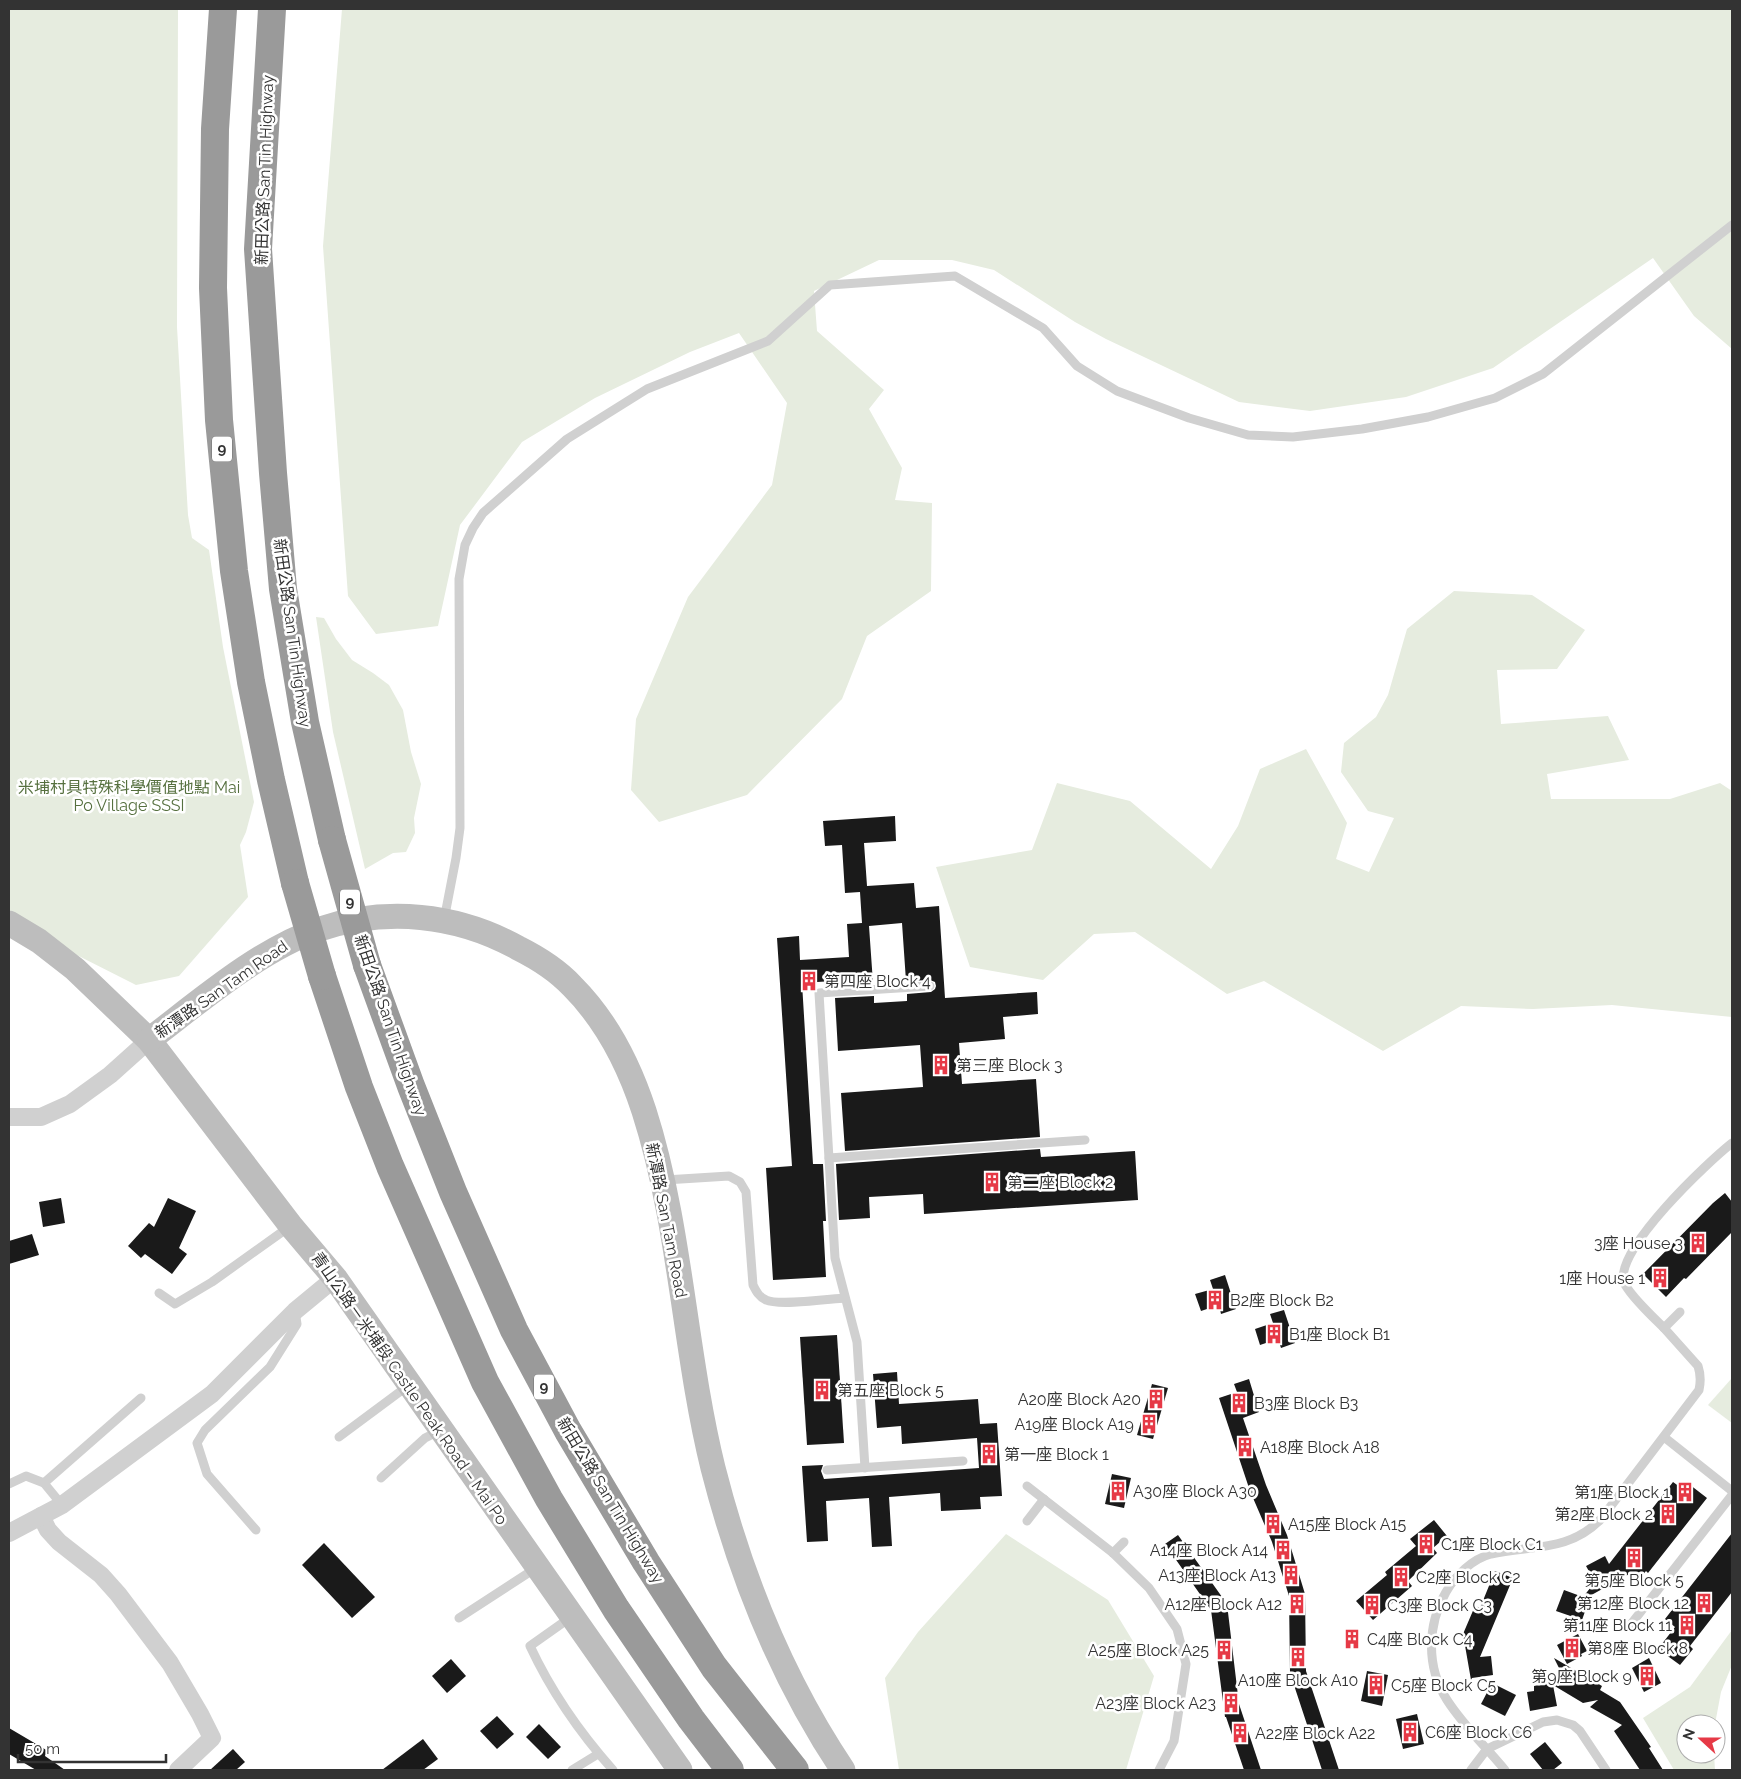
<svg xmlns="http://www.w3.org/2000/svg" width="1741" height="1779" viewBox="0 0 1741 1779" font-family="Raleway,'Noto Sans TC',sans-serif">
  <rect width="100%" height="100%" fill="#fff"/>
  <g fill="#e6ecdf">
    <path d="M 9,9 L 178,9 L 177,327 L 188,515 L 192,538 L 209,550 L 223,647 L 254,802 L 246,832 L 240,845 L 248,897 L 179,976 L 136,985 L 53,943 L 18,915 L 9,910 Z"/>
    <path d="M 342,9 L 1732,9 L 1732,349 L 1694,316 L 1653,258 L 1493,368 L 1406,397 L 1310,411 L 1239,402 L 1106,339 L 1075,322 L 994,270 L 952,260 L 879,260 L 814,291 L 817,331 L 884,390 L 869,409 L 902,468 L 895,500 L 932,503 L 931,591 L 867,636 L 842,699 L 747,795 L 659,822 L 631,790 L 636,719 L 688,597 L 772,485 L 787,403 L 739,333 L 690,352 L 595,398 L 522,442 L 460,525 L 438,626 L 376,634 L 348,596 L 323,246 Z"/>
    <path d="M 1454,591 L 1532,595 L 1585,630 L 1557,669 L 1497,670 L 1501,724 L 1608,716 L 1629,760 L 1547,774 L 1551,799 L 1670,799 L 1720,783 L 1732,791 L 1732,1017 L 1612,1005 L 1533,1009 L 1461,1006 L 1383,1051 L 1264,981 L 1227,994 L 1135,932 L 1094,934 L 1043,980 L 970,967 L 936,867 L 1032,850 L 1057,783 L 1130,801 L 1211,869 L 1238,826 L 1260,769 L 1306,749 L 1347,823 L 1336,859 L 1369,872 L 1394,818 L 1368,811 L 1341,772 L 1344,743 L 1376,717 L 1388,695 L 1407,629 Z"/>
    <path d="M 316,617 L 324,618 L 336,639 L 352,660 L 373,673 L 389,685 L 403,710 L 411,752 L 421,784 L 414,818 L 415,833 L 406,852 L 393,853 L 365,869 L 333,732 Z"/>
    <path d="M 1732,1378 L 1732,1423 L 1708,1405 Z"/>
    <path d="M 1006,1534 L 1108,1600 L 1154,1676 L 1126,1770 L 899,1770 L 885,1678 L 918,1632 Z"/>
    <path d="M 1732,1630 L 1732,1665 L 1721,1692 L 1715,1724 L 1686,1724 L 1686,1754 L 1714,1754 L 1715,1770 L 1674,1770 L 1643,1718 L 1690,1687 Z"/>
  </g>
  <g fill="#1a1a1a">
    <path d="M 895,816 L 896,841 L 864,843 L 867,886 L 914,883 L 916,908 L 939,906 L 945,998 L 1037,992 L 1038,1014 L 1003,1017 L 1005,1039 L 959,1043 L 962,1084 L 1036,1079 L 1040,1137 L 845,1151 L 841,1093 L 923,1087 L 920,1045 L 838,1051 L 835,998 L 874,996 L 874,1003 L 907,1001 L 907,994 L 931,992 L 935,989 L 936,986 L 935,982 L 930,980 L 906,981 L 902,923 L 869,926 L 873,983 L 834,986 L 833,981 L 802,983 L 813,1164 L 823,1164 L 826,1221 L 823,1221 L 826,1277 L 773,1280 L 766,1168 L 792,1166 L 777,938 L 799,936 L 800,960 L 849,957 L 847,924 L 862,923 L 860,892 L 845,893 L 842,845 L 825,846 L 823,821 Z"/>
    <path d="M 1040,1149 L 1041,1157 L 1135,1151 L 1138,1200 L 924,1214 L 923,1194 L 869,1197 L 870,1218 L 839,1220 L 836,1164 Z"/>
    <path d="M 1725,1193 L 1732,1202 L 1732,1232 L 1686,1279 L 1684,1278 L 1666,1297 L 1643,1274 L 1713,1203 Z"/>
    <path d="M 61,1198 L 65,1223 L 43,1227 L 39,1202 Z"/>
    <path d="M 168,1198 L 196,1211 L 179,1248 L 187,1254 L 172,1274 L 145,1254 L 141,1258 L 128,1246 L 149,1223 L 154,1227 Z"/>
    <path d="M 32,1234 L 39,1255 L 9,1264 L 9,1241 Z"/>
    <path d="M 1225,1275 L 1236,1309 L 1221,1314 L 1219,1305 L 1201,1311 L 1195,1294 L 1213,1289 L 1210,1280 Z"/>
    <path d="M 1284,1310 L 1295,1343 L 1281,1348 L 1278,1339 L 1260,1345 L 1255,1329 L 1273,1323 L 1270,1314 Z"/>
    <path d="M 837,1335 L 844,1443 L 807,1445 L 800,1337 Z"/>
    <path d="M 897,1372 L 899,1404 L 978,1399 L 980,1424 L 997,1423 L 1002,1496 L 980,1497 L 981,1509 L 941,1511 L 940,1493 L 889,1497 L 892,1546 L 872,1547 L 869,1498 L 826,1501 L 828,1541 L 807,1542 L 802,1466 L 823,1465 L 821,1471 L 824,1479 L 979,1468 L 977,1438 L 902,1444 L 901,1426 L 877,1428 L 873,1374 Z"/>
    <path d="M 1249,1379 L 1259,1412 L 1243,1418 L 1266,1485 L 1287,1535 L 1305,1594 L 1306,1671 L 1339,1770 L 1322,1770 L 1290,1673 L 1289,1596 L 1272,1542 L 1250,1491 L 1219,1398 L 1237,1392 L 1234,1384 Z"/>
    <path d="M 1152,1384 L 1168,1388 L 1153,1439 L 1137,1435 Z"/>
    <path d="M 1112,1474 L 1131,1478 L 1124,1508 L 1105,1504 Z"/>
    <path d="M 1685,1481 L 1707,1498 L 1648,1573 L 1646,1571 L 1642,1576 L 1637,1572 L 1636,1574 L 1633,1572 L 1586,1598 L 1589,1600 L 1582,1620 L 1556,1611 L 1564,1590 L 1583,1597 L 1595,1582 L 1586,1566 L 1605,1556 L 1609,1564 L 1673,1482 L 1680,1487 Z"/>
    <path d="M 1434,1520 L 1447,1536 L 1433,1548 L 1437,1553 L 1408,1581 L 1412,1586 L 1373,1620 L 1356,1601 L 1387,1575 L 1385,1572 L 1416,1546 L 1410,1539 Z"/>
    <path d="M 1732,1533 L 1732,1592 L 1690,1646 L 1693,1649 L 1680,1665 L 1658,1649 L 1675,1627 L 1665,1619 Z"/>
    <path d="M 1178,1535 L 1227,1604 L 1239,1704 L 1261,1770 L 1244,1770 L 1226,1717 L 1225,1717 L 1211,1610 L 1165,1544 Z"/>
    <path d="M 324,1543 L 375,1597 L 352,1618 L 302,1565 Z"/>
    <path d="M 1495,1571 L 1513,1578 L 1480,1657 L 1491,1656 L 1493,1675 L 1472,1678 L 1471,1680 L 1463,1634 L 1475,1606 L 1480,1608 Z"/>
    <path d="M 1578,1634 L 1587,1651 L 1581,1654 L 1582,1656 L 1567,1664 L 1557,1645 Z"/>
    <path d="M 1554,1658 L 1602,1686 L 1600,1690 L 1620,1702 L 1651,1747 L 1649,1748 L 1663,1770 L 1640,1770 L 1614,1731 L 1622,1725 L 1590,1707 L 1598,1700 L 1583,1703 L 1553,1685 L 1557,1706 L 1530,1711 L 1527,1692 L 1534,1691 L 1534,1686 L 1565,1680 Z"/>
    <path d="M 1649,1658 L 1661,1683 L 1644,1692 L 1632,1668 Z"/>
    <path d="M 451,1659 L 466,1676 L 447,1693 L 432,1676 Z"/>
    <path d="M 1367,1671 L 1388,1675 L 1382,1706 L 1361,1701 Z"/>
    <path d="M 1492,1683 L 1516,1695 L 1505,1716 L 1481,1704 Z"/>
    <path d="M 1417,1714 L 1424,1744 L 1403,1749 L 1396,1719 Z"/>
    <path d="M 497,1716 L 514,1734 L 497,1749 L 480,1731 Z"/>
    <path d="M 539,1724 L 561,1747 L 548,1759 L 526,1737 Z"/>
    <path d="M 9,1728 L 48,1751 L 45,1756 L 65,1770 L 36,1770 L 9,1754 Z"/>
    <path d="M 423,1739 L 438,1759 L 423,1770 L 382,1770 Z"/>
    <path d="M 1545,1742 L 1562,1763 L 1553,1770 L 1543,1770 L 1530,1754 Z"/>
    <path d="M 233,1749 L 245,1762 L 236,1770 L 210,1770 Z"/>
  </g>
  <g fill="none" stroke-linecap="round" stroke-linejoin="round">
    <g stroke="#d0d0d0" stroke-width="9">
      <path d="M 444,920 L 456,858 L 460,828 L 459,579 L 465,545 L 473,528 L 483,513 L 567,439 L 647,389 L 768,341 L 830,285 L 955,276 L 1043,328 L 1077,366 L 1117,391 L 1189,418 L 1248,435 L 1293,437 L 1362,429 L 1428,417 L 1495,398 L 1543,374 L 1732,225"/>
      <path d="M 829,1158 L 1085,1140"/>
      <path d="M 665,1180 L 729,1176 L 740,1182 L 746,1192 L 753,1285 C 756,1291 759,1297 766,1300 C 779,1306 829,1299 845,1298"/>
      <path d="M 159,1293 L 175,1304 L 212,1282 L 289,1227"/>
      <path d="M 1664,1328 C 1654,1318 1628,1294 1624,1282 C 1614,1250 1708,1162 1732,1143"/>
      <path d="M 339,1437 L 409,1385"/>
      <path d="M 1664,1437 L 1732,1491"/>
      <path d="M 865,1468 L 857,1342 L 835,1258 L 819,993 L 930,986"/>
      <path d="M 827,1470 L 963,1461"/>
      <path d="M 381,1478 L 425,1438 L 441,1430"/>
      <path d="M 44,1483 L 141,1398"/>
      <path d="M 9,1484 L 26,1476 L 44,1483 L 62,1505"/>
      <path d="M 1027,1486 L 1113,1553 L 1149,1588 L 1177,1629 L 1186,1664 L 1174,1741 L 1159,1770"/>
      <path d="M 1027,1521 L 1044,1499"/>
      <path d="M 256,1530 L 207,1474 L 197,1443 L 205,1430 L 270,1367 L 297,1324 L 295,1311"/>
      <path d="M 1113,1553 L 1124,1542"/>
      <path d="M 571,1617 L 530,1646 C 551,1691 580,1733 613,1770"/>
      <path d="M 459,1618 L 536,1568"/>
      <path d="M 1628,1628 L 1732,1495"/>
      <path d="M 572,1770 L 598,1754"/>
      <path d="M 1471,1770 L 1487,1749 L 1543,1722 L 1557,1720 L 1573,1725 L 1580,1731 L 1606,1770"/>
      <path d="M 1505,1770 C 1486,1747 1463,1725 1447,1700 C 1426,1667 1427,1625 1446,1592 C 1456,1575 1472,1559 1491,1554 C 1532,1545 1569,1552 1601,1519 L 1699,1390 C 1701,1381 1701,1375 1698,1366 L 1664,1328 L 1680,1312"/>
    </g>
    <g stroke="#d0d0d0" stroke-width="18">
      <path d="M 9,1117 L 41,1117 L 70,1104 L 110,1075 L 149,1040"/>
      <path d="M 41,1516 L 48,1530 L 59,1542 L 101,1575 L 118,1594 L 170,1663 L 200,1714 L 212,1738 L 178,1770"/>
      <path d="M 9,1533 L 62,1505 L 212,1394 L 295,1311 L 335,1278"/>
    </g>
    <g stroke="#bdbdbd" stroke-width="25">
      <path d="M 9,923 L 39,941 L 75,969 L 149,1040 L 291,1226 L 335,1278 L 680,1770"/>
      <path d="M 149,1040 C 199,1002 260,949 320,929 C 386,907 457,914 518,948 C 538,958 557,970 572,986 C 606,1020 629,1065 644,1111 C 681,1226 684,1350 713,1468 C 740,1574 782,1679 843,1770"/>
    </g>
    <g stroke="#9a9a9a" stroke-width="28">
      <path d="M 223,9 L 215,129 L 213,288 L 219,420 L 234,571 L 251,682 L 271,780 L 295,883"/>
      <path d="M 272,9 L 258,249 L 273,473 L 283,589 L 305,722 L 332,840"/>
      <path d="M 367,965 L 411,1086 L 453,1192 L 514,1330 L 568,1431 L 646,1562 L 714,1667 L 795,1770"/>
      <path d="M 322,976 L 359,1087 L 390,1166 L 485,1382 L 549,1499 L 616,1609 L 691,1719 L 730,1770"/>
    </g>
    <g stroke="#9a9a9a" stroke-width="28">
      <path d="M 332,840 L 367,965"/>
      <path d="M 295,883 L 322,976"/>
    </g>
  </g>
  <defs>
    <symbol id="building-bare" viewBox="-9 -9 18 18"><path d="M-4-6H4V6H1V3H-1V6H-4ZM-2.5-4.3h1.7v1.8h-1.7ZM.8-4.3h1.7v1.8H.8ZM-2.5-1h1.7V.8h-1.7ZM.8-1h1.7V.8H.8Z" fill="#e63946" stroke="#fff" stroke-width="2.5" paint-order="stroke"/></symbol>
  </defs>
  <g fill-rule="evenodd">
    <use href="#building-bare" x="795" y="967" width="28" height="28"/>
    <use href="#building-bare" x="927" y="1051" width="28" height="28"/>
    <use href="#building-bare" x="978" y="1168" width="28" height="28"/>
    <use href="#building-bare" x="1684" y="1229" width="28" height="28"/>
    <use href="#building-bare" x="1646" y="1264" width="28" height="28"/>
    <use href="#building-bare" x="1201" y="1286" width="28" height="28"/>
    <use href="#building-bare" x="1260" y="1320" width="28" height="28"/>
    <use href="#building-bare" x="808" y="1376" width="28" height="28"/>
    <use href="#building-bare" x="1142" y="1385" width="28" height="28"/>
    <use href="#building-bare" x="1225" y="1389" width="28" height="28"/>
    <use href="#building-bare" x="1135" y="1410" width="28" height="28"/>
    <use href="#building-bare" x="1231" y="1433" width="28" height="28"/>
    <use href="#building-bare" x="975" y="1440" width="28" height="28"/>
    <use href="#building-bare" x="1104" y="1477" width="28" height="28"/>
    <use href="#building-bare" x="1671" y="1478" width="28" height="28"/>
    <use href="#building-bare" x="1654" y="1500" width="28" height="28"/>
    <use href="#building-bare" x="1259" y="1510" width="28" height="28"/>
    <use href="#building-bare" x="1412" y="1530" width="28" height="28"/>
    <use href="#building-bare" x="1269" y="1536" width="28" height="28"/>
    <use href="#building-bare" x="1620" y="1544" width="28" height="28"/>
    <use href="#building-bare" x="1277" y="1561" width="28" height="28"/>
    <use href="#building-bare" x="1387" y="1563" width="28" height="28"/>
    <use href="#building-bare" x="1690" y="1589" width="28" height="28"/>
    <use href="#building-bare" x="1283" y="1590" width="28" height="28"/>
    <use href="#building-bare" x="1358" y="1591" width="28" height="28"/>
    <use href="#building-bare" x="1673" y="1611" width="28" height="28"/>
    <use href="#building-bare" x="1338" y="1625" width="28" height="28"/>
    <use href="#building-bare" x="1558" y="1634" width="28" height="28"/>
    <use href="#building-bare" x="1210" y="1636" width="28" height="28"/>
    <use href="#building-bare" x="1284" y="1643" width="28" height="28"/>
    <use href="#building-bare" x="1633" y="1662" width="28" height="28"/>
    <use href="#building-bare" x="1362" y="1671" width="28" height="28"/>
    <use href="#building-bare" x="1217" y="1689" width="28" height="28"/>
    <use href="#building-bare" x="1396" y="1718" width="28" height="28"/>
    <use href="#building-bare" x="1226" y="1719" width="28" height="28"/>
  </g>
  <g text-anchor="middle" stroke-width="5" stroke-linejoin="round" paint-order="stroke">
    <g fill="#fff" stroke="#707070" stroke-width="1">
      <rect x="212" y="436.5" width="20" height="25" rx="4"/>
      <rect x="340" y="889.5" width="20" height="25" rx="4"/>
      <rect x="534" y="1374.5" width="20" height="25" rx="4"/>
    </g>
    <g font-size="15" font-weight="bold" fill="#333">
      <text x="222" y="454">9</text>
      <text x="350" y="907">9</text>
      <text x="544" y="1392">9</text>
    </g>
    <g font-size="16" fill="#333" stroke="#fff">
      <text transform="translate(264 170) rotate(-88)" y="6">新田公路 San Tin Highway</text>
      <text transform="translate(293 633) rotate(82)" y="6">新田公路 San Tin Highway</text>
      <text transform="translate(221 989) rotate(-35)" y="6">新潭路 San Tam Road</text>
      <text transform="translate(391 1025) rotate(71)" y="6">新田公路 San Tin Highway</text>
      <text transform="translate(667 1220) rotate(79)" y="6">新潭路 San Tam Road</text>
      <text transform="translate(410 1388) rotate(55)" y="6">青山公路－米埔段 Castle Peak Road – Mai Po</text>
      <text transform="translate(611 1500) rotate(59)" y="6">新田公路 San Tin Highway</text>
    </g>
    <g font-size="16" fill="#56703f" stroke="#fff">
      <text x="129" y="793">米埔村具特殊科學價值地點 Mai<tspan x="129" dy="18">Po Village SSSI</tspan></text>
    </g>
    <g font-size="16" fill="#333" stroke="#fff" text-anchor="start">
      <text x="824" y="987">第四座 Block 4</text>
      <text x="956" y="1071">第三座 Block 3</text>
      <text x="1007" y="1188">第二座 Block 2</text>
      <text x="1683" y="1249" text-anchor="end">3座 House 3</text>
      <text x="1645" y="1284" text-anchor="end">1座 House 1</text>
      <text x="1230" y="1306">B2座 Block B2</text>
      <text x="1289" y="1340">B1座 Block B1</text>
      <text x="837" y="1396">第五座 Block 5</text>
      <text x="1141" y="1405" text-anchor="end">A20座 Block A20</text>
      <text x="1254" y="1409">B3座 Block B3</text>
      <text x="1134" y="1430" text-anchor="end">A19座 Block A19</text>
      <text x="1260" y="1453">A18座 Block A18</text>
      <text x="1004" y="1460">第一座 Block 1</text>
      <text x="1133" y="1497">A30座 Block A30</text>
      <text x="1670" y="1498" text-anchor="end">第1座 Block 1</text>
      <text x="1653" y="1520" text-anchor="end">第2座 Block 2</text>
      <text x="1288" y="1530">A15座 Block A15</text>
      <text x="1441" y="1550">C1座 Block C1</text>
      <text x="1268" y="1556" text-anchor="end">A14座 Block A14</text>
      <text x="1276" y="1581" text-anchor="end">A13座 Block A13</text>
      <text x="1416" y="1583">C2座 Block C2</text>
      <text x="1634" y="1586" text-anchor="middle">第5座 Block 5</text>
      <text x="1689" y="1609" text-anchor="end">第12座 Block 12</text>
      <text x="1282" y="1610" text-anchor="end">A12座 Block A12</text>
      <text x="1387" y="1611">C3座 Block C3</text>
      <text x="1672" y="1631" text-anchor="end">第11座 Block 11</text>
      <text x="1367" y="1645">C4座 Block C4</text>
      <text x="1587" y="1654">第8座 Block 8</text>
      <text x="1209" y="1656" text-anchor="end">A25座 Block A25</text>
      <text x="1632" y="1682" text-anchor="end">第9座 Block 9</text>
      <text x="1298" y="1686" text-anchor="middle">A10座 Block A10</text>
      <text x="1391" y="1691">C5座 Block C5</text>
      <text x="1216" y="1709" text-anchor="end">A23座 Block A23</text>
      <text x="1425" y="1738">C6座 Block C6</text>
      <text x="1255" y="1739">A22座 Block A22</text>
    </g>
  </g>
  <rect width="1741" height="1779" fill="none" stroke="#333333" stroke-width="20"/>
  <g transform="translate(1701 1739) rotate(291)"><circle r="24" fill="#ffffff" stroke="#adadad"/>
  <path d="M0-4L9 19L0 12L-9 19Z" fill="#e63946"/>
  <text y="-8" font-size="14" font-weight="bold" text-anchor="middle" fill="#333333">N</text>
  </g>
  <path d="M18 1754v8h148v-8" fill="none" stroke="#333333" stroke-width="2.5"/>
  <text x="25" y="1754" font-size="15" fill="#333333" stroke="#ffffff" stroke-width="4" paint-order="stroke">50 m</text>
</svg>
